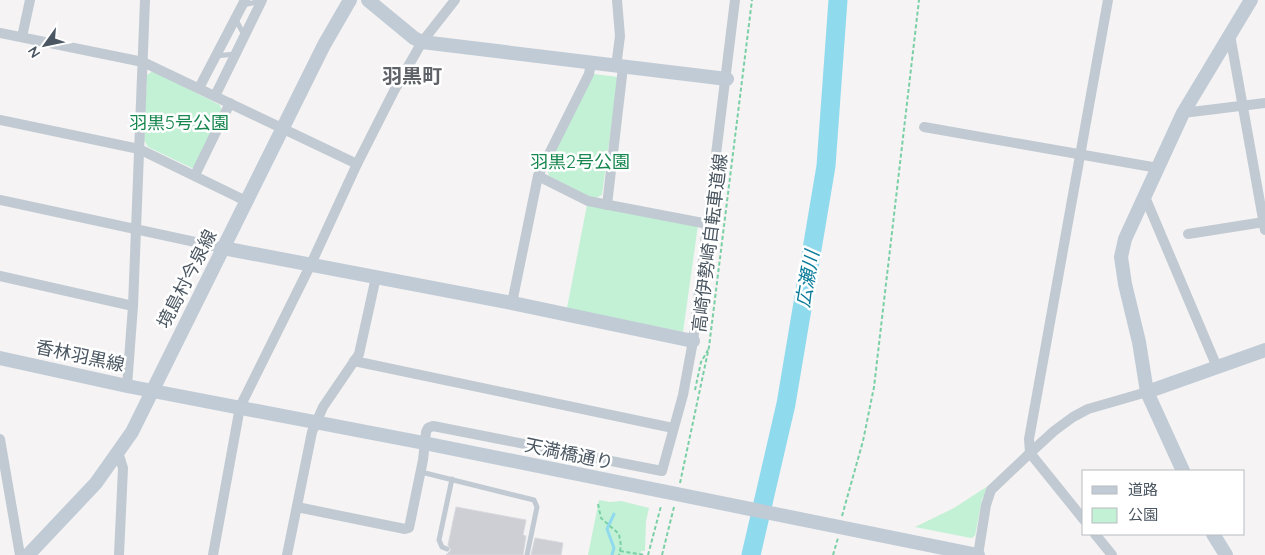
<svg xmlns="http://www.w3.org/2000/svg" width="1265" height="555" viewBox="0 0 1265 555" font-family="Quicksand,'Noto Sans JP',sans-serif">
  <rect width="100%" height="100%" fill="#f5f3f3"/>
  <g fill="#c3f1d5">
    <path d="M 153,71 L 220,105 L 222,111 L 197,165 L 192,168 L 148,147 L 144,140 L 147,75 Z"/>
    <path d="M 594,74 L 618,77 L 602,195 L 594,199 L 549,176 L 547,168 Z"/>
    <path d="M 587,205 L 698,225 L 683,332 L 567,308 Z"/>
    <path d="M 991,484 L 982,499 L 975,536 L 971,538 L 915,527 L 954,508 Z"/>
    <path d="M 599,500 L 610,502 L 621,501 L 649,508 L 646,521 L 645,551 L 641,551 L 640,555 L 588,555 Z"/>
  </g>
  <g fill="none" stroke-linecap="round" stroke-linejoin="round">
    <path stroke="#90daee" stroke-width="3" d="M 612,555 L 614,548 L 607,529 L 614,514"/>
    <path stroke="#90daee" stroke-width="19" d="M 751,555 L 786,404 L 826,166 L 838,0"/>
  </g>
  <g fill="#cdcfd5" stroke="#d7d9de">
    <path d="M 456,507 L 526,520 L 523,535 L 526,536 L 523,555 L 446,555 L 451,550 L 448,545 Z"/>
    <path d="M 535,538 L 563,543 L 561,555 L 531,555 Z"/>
  </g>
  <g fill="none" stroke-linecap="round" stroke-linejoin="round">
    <g stroke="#7ad0a6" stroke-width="2" stroke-dasharray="4 2.5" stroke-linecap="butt">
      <path d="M 695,390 L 701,362 L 708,350"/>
      <path d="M 680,483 L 709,347 L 752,0"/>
      <path d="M 598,504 L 601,518 L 619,534 L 621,546 L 619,555"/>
      <path d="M 842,516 L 863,441 L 874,387 L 919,0"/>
      <path d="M 620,551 L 645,555"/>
      <path d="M 648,555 L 661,506"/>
      <path d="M 662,555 L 674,507"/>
      <path d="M 833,555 L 838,538"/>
    </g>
    <g stroke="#c1cad2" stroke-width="5">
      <path d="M 243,5 L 261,1"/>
      <path d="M 235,18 L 244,35"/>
      <path d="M 216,56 L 235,54"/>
      <path d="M 421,472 L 534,500 L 537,507 L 527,555"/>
      <path d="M 447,549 L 442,547 L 439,540 L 452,479"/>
    </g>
    <g stroke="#c1cad2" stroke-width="10">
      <path d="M 0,33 L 143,62 L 357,164"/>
      <path d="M 1230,35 L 1265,230"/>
      <path d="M 22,37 L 30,0"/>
      <path d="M 616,67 L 620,36 L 617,0"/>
      <path d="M 199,88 L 245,0"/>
      <path d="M 215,96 L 262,0"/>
      <path d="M 1183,113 L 1265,103"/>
      <path d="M 0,120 L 139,149 L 246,201"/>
      <path d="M 924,127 L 1158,168"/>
      <path d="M 195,175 L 230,103"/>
      <path d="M 538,176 L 588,201 L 708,224"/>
      <path d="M 1145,197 L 1217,367"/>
      <path d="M 0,200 L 223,248"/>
      <path d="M 607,205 L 623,67"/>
      <path d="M 1188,234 L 1264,222"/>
      <path d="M 0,276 L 133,306"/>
      <path d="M 512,303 L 538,176 L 589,74 L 591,63"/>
      <path d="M 354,361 L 673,428"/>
      <path d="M 127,386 L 133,306 L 145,0"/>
      <path d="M 0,439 L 20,555"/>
      <path d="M 118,452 L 123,468 L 119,555"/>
      <path d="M 297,507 L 405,529 L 409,528 L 423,460 L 426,432 L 428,428 L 433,426 L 662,471 L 683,395 L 693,341 L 735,0"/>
      <path d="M 1084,520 L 1030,453 L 1029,439 L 1108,0"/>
      <path d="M 1095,534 L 1112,555"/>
      <path d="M 213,555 L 240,407 L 311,264 L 357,164 L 394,91 L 422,42 L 455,0"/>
      <path d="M 287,555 L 312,432 L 323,407 L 359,354 L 376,277"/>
      <path d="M 978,555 L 986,505 L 991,490 L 1030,453 L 1054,431 L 1073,417 L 1088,409 L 1147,392"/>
    </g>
    <g stroke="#c1cbd6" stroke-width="14">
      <path d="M 368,0 L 414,38 L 422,42 L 727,79"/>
      <path d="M 223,248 L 512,303 L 693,341"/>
      <path d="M 0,358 L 127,386 L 424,443 L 978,555"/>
      <path d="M 1147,392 L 1265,350"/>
      <path d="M 1183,471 L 1147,392 L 1139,342 L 1125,284 L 1121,257 L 1125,239 L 1183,113 L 1251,0"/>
      <path d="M 1213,534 L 1226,555"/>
      <path d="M 28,555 L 96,483 L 132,432 L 324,45 L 350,0"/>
    </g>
  </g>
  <g text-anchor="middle" stroke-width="5" stroke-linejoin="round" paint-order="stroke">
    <g font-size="18" fill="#17864f" stroke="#fff">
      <text x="179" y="129">羽黒5号公園</text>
      <text x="580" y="168">羽黒2号公園</text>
    </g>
    <g font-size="18" fill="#4a5661" stroke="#fff">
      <text transform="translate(710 243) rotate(-83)" y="6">高崎伊勢崎自転車道線</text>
      <text transform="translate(187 279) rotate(-63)" y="6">境島村今泉線</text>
      <text transform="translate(80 356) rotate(12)" y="6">香林羽黒線</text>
      <text transform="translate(569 454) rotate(12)" y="6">天満橋通り</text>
    </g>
    <g font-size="19" font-style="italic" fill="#0c7c9b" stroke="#fff">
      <text transform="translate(807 279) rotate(-80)" y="7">広瀬川</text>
    </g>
    <g font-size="20" font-weight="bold" fill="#5f6368" stroke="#fff">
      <text x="412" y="83">羽黒町</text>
    </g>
  </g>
  <rect x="1082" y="470" width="162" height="65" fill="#ffffff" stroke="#b7bbc0"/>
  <rect x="1092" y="486" width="25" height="8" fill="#c1cbd6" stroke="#b7bbc0"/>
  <text x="1128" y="495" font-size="15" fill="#4a5661">道路</text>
  <rect x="1092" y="508" width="25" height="15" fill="#c3f1d5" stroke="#b7bbc0"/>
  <text x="1128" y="520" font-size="15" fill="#4a5661">公園</text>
  <g transform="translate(45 45) rotate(237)" stroke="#ffffff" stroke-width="4" paint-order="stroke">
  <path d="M0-4L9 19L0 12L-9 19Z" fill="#4a5661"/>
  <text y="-8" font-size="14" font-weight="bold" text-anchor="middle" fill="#4a5661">N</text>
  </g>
</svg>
